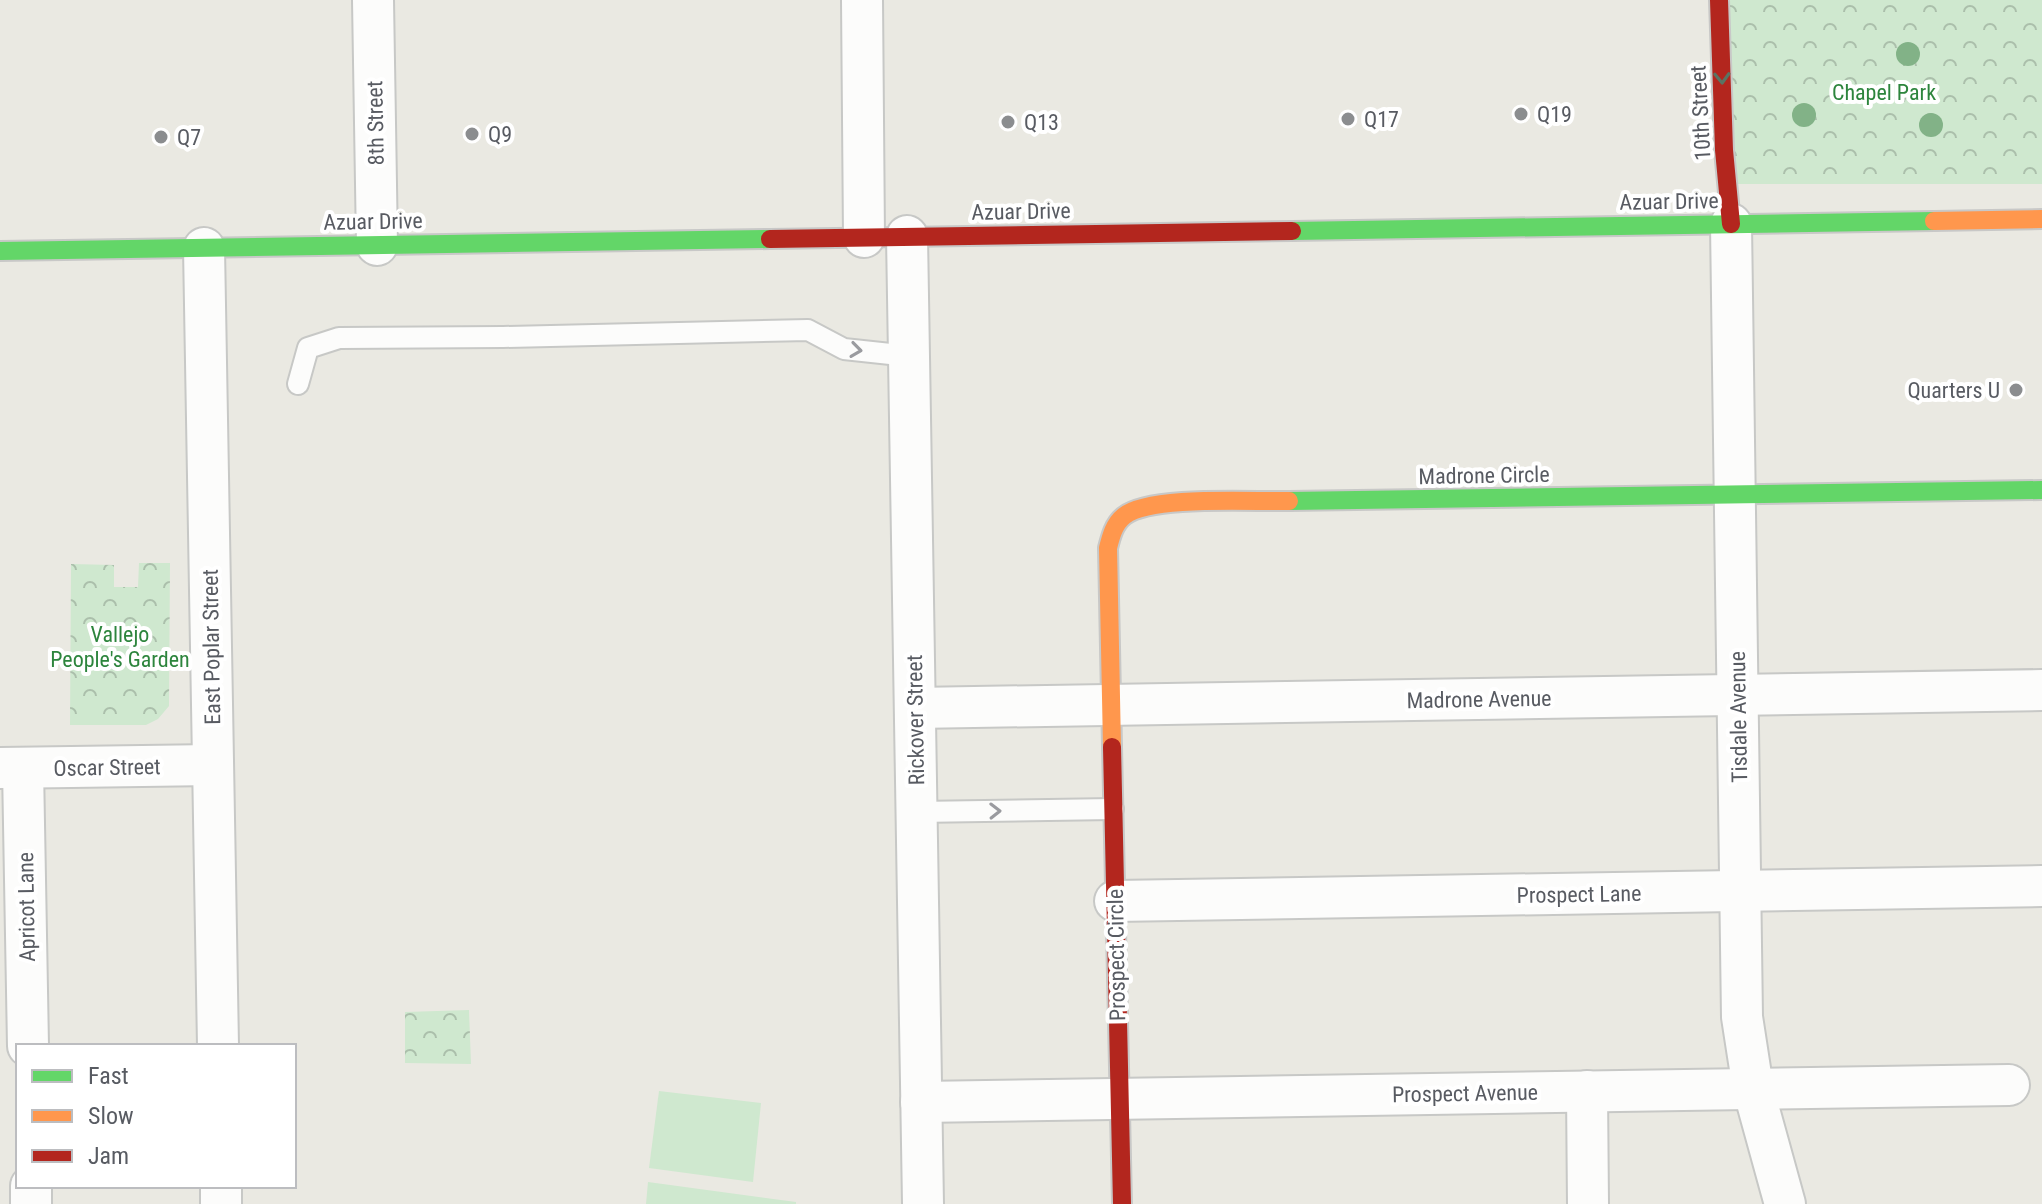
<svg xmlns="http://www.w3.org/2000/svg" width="2042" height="1204" viewBox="0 0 2042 1204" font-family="'Roboto Condensed',sans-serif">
  <defs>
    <pattern id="park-crowns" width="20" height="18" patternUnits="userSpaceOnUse" patternTransform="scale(2)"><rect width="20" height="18" fill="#cfe8cf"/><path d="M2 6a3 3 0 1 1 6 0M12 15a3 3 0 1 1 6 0" fill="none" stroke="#abbfab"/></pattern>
  </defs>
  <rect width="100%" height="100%" fill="#eae9e2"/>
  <g fill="url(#park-crowns)">
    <path d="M 1727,0 L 2042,0 L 2042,184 L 1736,184 Z"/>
    <path d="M 139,563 L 170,563 L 169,706 L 158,719 L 146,725 L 70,725 L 71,564 L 114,565 L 114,587 L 138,587 Z"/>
    <path d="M 469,1010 L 471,1064 L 405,1063 L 405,1012 Z"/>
  </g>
  <g fill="#cfe8cf">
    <path d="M 659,1091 L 761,1103 L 753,1182 L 649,1168 Z"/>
    <path d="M 648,1182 L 796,1202 L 796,1204 L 646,1204 Z"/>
  </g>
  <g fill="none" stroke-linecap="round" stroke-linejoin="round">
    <defs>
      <g id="lane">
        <path d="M 298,384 L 308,348 L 339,338 L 503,337 L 808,330 L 844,349 L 909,356"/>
        <path d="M 917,812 L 1113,809"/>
      </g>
      <g id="street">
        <path d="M 373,0 L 377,245"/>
        <path d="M 862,0 L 864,237"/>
        <path d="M 1731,224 L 1742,1017 L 1753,1088 L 1785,1204"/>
        <path d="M 907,236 L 923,1204"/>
        <path d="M 204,248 L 218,1046"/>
        <path d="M 915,708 L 2042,690"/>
        <path d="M 0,768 L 213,765"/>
        <path d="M 23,768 L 28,1046"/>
        <path d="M 1115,901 L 2042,886"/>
        <path d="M 1587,1091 L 1588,1204"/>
        <path d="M 921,1102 L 2009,1085"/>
        <path d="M 31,1186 L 31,1204"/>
        <path d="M 221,1186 L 221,1204"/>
      </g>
      <g id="fast">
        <path d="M 1292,231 L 1934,221"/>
        <path d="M 0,251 L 770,239"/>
        <path d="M 1289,501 L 2042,490"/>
      </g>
      <g id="slow">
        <path d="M 1934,221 L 2042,219"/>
        <path d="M 1112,747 L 1108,548 C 1111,536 1114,524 1124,516 C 1150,495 1253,502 1289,501"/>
      </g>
      <g id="jam">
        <path d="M 1719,0 L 1724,150 L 1731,224"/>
        <path d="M 770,239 L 1292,231"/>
        <path d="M 1112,747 L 1122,1204"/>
      </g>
    </defs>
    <use href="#lane" stroke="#c7c8c6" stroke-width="24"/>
    <use href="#street" stroke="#c7c8c6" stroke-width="44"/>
    <use href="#fast" stroke="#c8c8c7" stroke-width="22"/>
    <use href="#slow" stroke="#c8c8c7" stroke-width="22"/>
    <use href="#jam" stroke="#c8c8c7" stroke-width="22"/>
    <use href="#lane" stroke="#fcfcfb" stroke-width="20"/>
    <use href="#street" stroke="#fcfcfb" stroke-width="40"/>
    <use href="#fast" stroke="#63d668" stroke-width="18"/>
    <use href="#slow" stroke="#ff974d" stroke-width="18"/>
    <use href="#jam" stroke="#b3261e" stroke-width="18"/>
  </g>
  <g fill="#82b287">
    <circle cx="1908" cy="54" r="12"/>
    <circle cx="1804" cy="115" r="12"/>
    <circle cx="1931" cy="125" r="12"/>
  </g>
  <defs><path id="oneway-chevron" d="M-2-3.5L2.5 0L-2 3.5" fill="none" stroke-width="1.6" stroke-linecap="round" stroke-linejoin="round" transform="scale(2)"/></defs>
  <use stroke="#5a7463" href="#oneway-chevron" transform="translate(1722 78) rotate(88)"/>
  <g stroke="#9a9b9f">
    <use href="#oneway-chevron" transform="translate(856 350) rotate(8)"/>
    <use href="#oneway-chevron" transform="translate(995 811) rotate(-1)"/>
  </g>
  <g fill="#8b8d8f" stroke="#fff" stroke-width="3">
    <circle cx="1521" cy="114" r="8"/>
    <circle cx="1348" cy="119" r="8"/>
    <circle cx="1008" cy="122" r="8"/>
    <circle cx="472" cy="134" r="8"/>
    <circle cx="161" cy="137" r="8"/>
    <circle cx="2016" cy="390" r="8"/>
  </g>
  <g text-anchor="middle" stroke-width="8" stroke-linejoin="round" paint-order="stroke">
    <g font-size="22" fill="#2d853d" stroke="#fff">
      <text x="1884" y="100">Chapel Park</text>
      <text x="120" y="642">Vallejo<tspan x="120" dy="25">People's Garden</tspan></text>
    </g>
    <g font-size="22" fill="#585b62" stroke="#fff">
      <text transform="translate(1700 113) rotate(-93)" y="8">10th Street</text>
      <text transform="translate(375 123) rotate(-91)" y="8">8th Street</text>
      <text transform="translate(1669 201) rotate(-1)" y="8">Azuar Drive</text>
      <text transform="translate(1021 211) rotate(-1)" y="8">Azuar Drive</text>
      <text transform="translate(373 221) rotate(-1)" y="8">Azuar Drive</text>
      <text transform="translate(1484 475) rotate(-1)" y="8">Madrone Circle</text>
      <text transform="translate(211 647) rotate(-91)" y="8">East Poplar Street</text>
      <text transform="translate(1479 699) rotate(-1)" y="8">Madrone Avenue</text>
      <text transform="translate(1738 717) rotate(-91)" y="8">Tisdale Avenue</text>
      <text transform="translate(915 720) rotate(-91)" y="8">Rickover Street</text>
      <text transform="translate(107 767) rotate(-1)" y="8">Oscar Street</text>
      <text transform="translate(1579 894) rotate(-1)" y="8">Prospect Lane</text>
      <text transform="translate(26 907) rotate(-91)" y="8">Apricot Lane</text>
      <text transform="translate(1116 955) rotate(-91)" y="8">Prospect Circle</text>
      <text transform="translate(1465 1093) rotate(-1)" y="8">Prospect Avenue</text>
    </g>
    <g font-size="22" fill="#585b62" stroke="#fff" text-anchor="start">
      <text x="1537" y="122">Q19</text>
      <text x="1364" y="127">Q17</text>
      <text x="1024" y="130">Q13</text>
      <text x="488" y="142">Q9</text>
      <text x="177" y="145">Q7</text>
      <text x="2000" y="398" text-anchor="end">Quarters U</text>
    </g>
  </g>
  <rect x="16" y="1044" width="280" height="144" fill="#ffffff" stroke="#bcbdc0" stroke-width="2"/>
  <rect x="32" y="1070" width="40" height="12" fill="#63d668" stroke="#bcbdc0" stroke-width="2"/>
  <text x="88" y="1084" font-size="24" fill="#585b62">Fast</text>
  <rect x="32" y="1110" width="40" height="12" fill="#ff974d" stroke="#bcbdc0" stroke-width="2"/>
  <text x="88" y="1124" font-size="24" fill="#585b62">Slow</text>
  <rect x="32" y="1150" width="40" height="12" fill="#b3261e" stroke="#bcbdc0" stroke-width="2"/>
  <text x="88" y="1164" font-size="24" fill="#585b62">Jam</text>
</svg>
